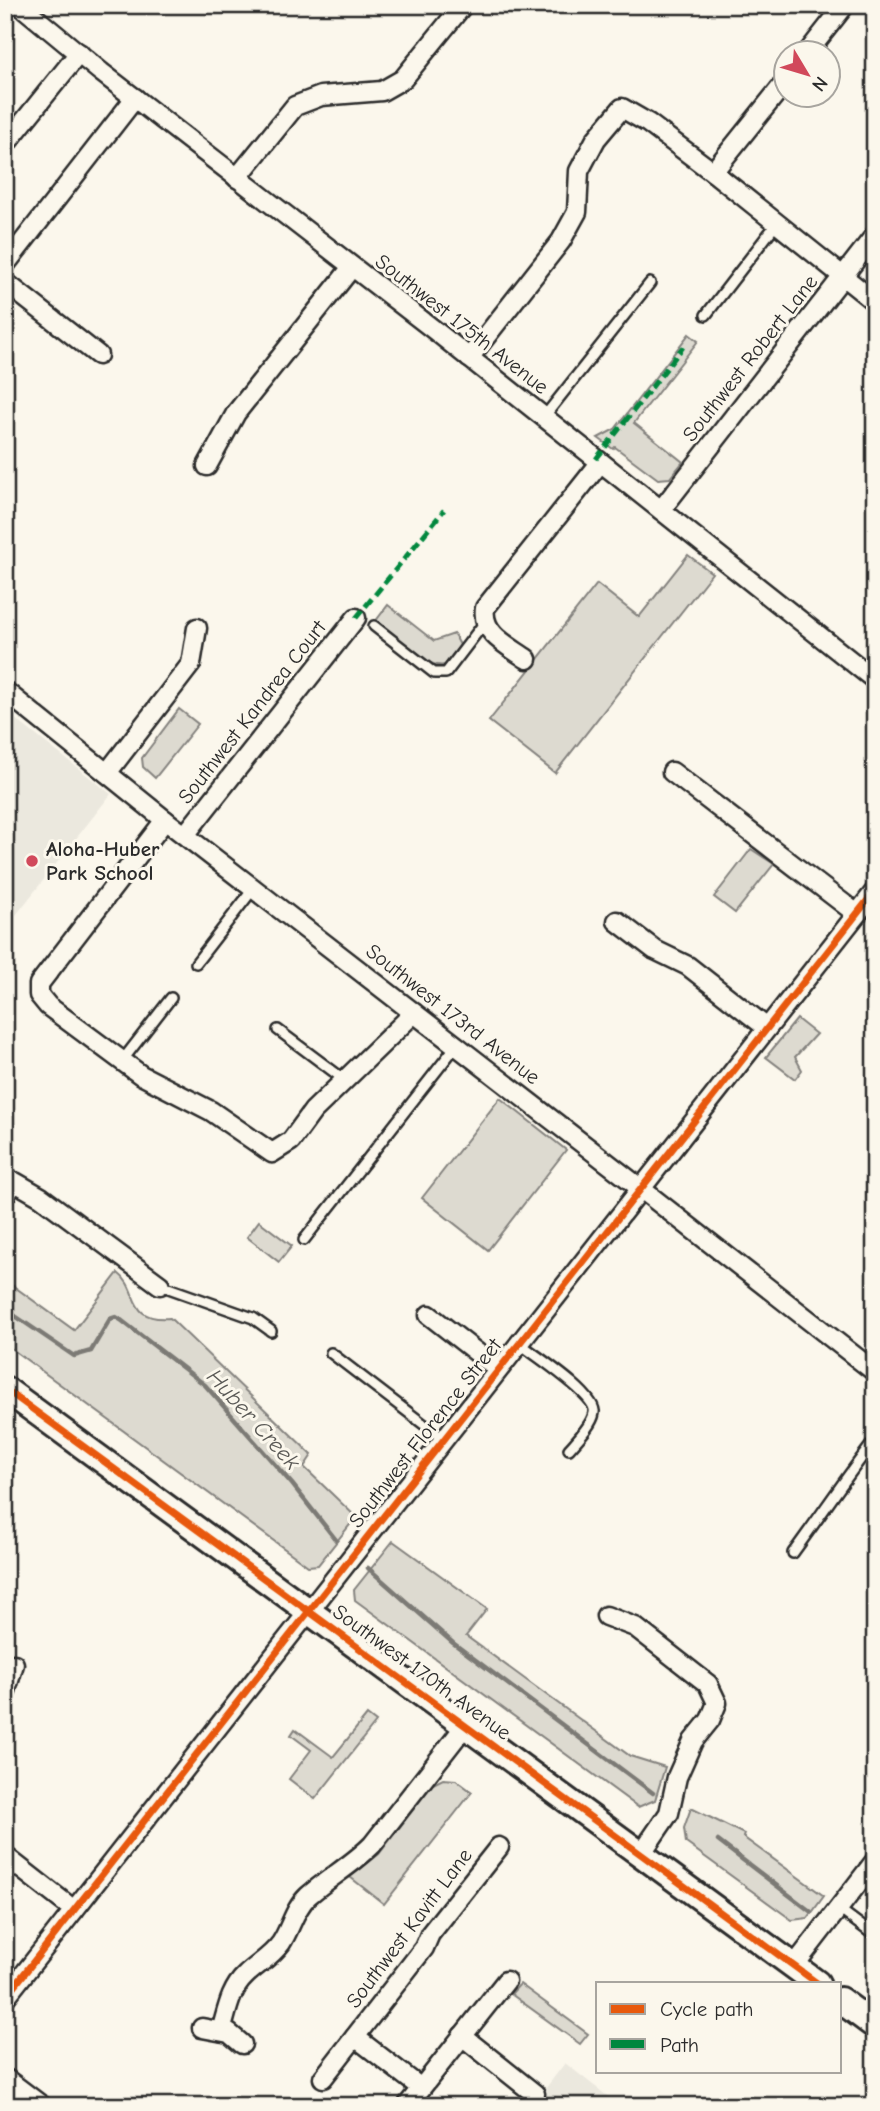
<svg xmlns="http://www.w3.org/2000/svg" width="880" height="2111" viewBox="0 0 880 2111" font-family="'Comic Neue',sans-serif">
  <rect width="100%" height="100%" fill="#fbf7ec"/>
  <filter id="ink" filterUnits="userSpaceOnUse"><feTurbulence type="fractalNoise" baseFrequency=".0143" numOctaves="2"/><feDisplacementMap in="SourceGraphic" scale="14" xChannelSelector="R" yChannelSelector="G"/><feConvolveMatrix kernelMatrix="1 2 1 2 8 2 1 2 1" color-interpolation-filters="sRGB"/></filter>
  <g filter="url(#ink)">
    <g fill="#ebe8de">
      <path d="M 5,711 L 111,794 L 5,929 Z"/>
      <path d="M 565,2063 L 620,2106 L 532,2106 Z"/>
    </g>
    <g fill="#dddad0" stroke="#84827e" stroke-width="2">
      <path d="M 689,334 L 698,341 L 634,423 L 683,462 L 670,478 L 658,479 L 615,447 L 613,449 L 598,438 L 615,429 Z"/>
      <path d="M 688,555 L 712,573 L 555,773 L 489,721 L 597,584 L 639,617 Z"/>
      <path d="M 388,605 L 434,641 L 454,634 L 460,645 L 445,665 C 426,670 390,634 375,622 Z"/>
      <path d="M 179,709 L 198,724 L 155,778 L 143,767 L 142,758 Z"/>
      <path d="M 751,849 L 774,864 L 735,913 L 714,897 Z"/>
      <path d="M 797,1019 L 816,1034 L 795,1057 L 802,1070 L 795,1079 L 766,1057 Z"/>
      <path d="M 500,1098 L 566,1150 L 488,1250 L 422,1198 Z"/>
      <path d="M 259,1221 L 292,1246 L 279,1262 L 247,1237 Z"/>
      <path d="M 118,1273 C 140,1289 126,1322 170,1318 L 312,1455 L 304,1467 L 356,1517 L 318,1565 L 308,1566 L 5,1344 L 5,1280 L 74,1330 Z"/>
      <path d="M 393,1541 L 487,1609 L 466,1636 L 630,1756 L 665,1767 L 655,1800 L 638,1807 L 355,1600 L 354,1590 Z"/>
      <path d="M 367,1715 L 376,1722 L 315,1799 L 289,1779 L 311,1750 L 291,1735 L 295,1729 L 333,1757 Z"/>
      <path d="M 443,1779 L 456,1780 L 472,1792 L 384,1904 L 350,1877 L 379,1854 L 433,1784 Z"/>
      <path d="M 691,1808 L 744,1834 L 743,1837 L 824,1896 L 808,1918 L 792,1920 L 686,1843 L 684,1828 Z"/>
      <path d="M 520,1984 L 588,2034 L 580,2044 L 511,1994 Z"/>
    </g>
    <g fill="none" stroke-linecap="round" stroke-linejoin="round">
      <g stroke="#7b7a75" stroke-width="4.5">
        <path d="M 5,1309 L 74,1356 L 91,1351 L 110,1319 L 116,1317 L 121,1320 L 205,1385 L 292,1484 L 336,1540"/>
        <path d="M 368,1568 L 453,1643 L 653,1793"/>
        <path d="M 718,1841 L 810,1911"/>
      </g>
      <defs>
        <g id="lane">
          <path d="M 706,315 L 777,223"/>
          <path d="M 544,417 L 650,283"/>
          <path d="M 374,626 L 434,673 L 446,673 L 485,622"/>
          <path d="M 196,963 L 254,888"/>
          <path d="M 278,1030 L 346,1081"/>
          <path d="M 122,1061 L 171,998"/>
          <path d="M 304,1240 L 456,1046"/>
          <path d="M 160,1285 L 253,1318 L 271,1331"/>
          <path d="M 519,1343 C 533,1354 598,1396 594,1413 C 592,1425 577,1440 569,1449"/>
          <path d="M 331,1353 L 443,1439"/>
          <path d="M 793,1553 C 821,1515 846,1477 875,1440"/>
          <path d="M 839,1909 L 875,1936"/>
        </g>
        <g id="street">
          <path d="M 20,5 L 101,72 L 433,329 L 875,680"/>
          <path d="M 808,52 L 845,5"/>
          <path d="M 5,145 L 79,53"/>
          <path d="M 713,172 L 875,302"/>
          <path d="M 237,178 L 295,106 L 321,96 L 382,91 L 403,79 L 463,5"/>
          <path d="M 5,265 L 135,98"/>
          <path d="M 5,282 L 98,355"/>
          <path d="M 469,358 L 561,241 L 577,212 L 579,171 L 596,139 L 622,108 L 648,123 L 713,172 L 786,81"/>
          <path d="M 207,466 L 236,413 L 352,267"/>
          <path d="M 661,510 L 875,235"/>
          <path d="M 527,659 C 509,646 481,634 485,608 L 600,463"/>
          <path d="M 5,691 L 165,820 L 640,1188 L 875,1372"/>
          <path d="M 672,772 L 857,914"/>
          <path d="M 107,773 L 191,664 L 197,628"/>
          <path d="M 165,820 L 39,984 L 39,995 L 48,1006 L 141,1075 L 211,1111 L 272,1153 L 291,1141 L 313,1111 L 414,1013"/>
          <path d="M 185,835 L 356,618"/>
          <path d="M 617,921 L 655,950 L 688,966 L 767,1028"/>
          <path d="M 5,1195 L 15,1182 L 41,1197 L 160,1285"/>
          <path d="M 429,1315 L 498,1369"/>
          <path d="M 606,1616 L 635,1627 L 708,1684 L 717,1703 L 710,1720 L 693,1741 L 677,1777 L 669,1813 L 641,1854"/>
          <path d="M 5,1694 L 14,1664"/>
          <path d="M 5,1856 L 74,1910"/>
          <path d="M 794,1966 L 875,1861"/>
          <path d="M 5,1998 L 875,891"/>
          <path d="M 202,2028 L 229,2033 L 242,2044"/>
          <path d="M 221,2031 C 227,2012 230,1990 245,1976 C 256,1965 271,1957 281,1943 C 291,1928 294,1909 308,1896 C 328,1878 352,1865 372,1845 L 465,1726"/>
          <path d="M 462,2036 L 535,2094"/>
          <path d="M 355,2037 L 421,2088"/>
          <path d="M 5,2078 L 42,2106"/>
          <path d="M 323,2078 L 424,1948 L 430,1934 L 499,1847"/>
          <path d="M 407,2106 L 506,1981"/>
        </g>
        <g id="secondary">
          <path d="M 5,1389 L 817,1983"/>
          <path d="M 840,2000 L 875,2026"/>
        </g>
      </defs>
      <use href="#lane" stroke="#2b2b2b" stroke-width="14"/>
      <use href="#street" stroke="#2b2b2b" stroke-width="23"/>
      <use href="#secondary" stroke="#2b2b2b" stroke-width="30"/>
      <use href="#lane" stroke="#fbf7ec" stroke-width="9"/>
      <use href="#street" stroke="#fbf7ec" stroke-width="18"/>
      <use href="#secondary" stroke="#fbf7ec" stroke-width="24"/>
      <g stroke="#00873e" stroke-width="5" stroke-dasharray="10 5" stroke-linecap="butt">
        <path d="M 596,459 L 683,347"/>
        <path d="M 356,618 L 444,510"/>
      </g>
      <defs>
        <g id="cycleway">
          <path d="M 5,1389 L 817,1983"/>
          <path d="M 5,1998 L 875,891"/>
        </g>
      </defs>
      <use href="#cycleway" stroke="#fbf7ec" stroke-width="11"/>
      <use href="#cycleway" stroke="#e8590c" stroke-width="7"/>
    </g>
  </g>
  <circle fill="#d1495b" stroke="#fbf7ec" stroke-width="2.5" cx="32" cy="861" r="7"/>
  <g text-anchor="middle" stroke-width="6" stroke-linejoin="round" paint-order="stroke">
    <g font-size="21" fill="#2b2b2b" stroke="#fbf7ec">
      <text transform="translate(462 324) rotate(38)" y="7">Southwest 175th Avenue</text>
      <text transform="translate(750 358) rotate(-52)" y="7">Southwest Robert Lane</text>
      <text transform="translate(252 712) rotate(-52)" y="7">Southwest Kandrea Court</text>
      <text transform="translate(453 1014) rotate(38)" y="7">Southwest 173rd Avenue</text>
      <text transform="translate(425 1433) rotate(-52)" y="7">Southwest Florence Street</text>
      <text transform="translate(422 1672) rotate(36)" y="7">Southwest 170th Avenue</text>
      <text transform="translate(409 1928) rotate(-53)" y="7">Southwest Kavitt Lane</text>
    </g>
    <g font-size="21" font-weight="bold" fill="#2b2b2b" stroke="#fbf7ec" text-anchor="start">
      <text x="46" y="856">Aloha-Huber<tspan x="46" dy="24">Park School</tspan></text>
    </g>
    <g font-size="23" font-style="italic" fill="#5a5956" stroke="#fbf7ec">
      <text transform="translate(254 1419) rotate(48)" y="8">Huber Creek</text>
    </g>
  </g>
  <rect width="880" height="2111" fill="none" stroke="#fbf7ec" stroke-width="28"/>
  <rect x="14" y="14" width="852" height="2083" fill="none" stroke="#2b2b2b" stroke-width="2.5" filter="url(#ink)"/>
  <rect x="596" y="1982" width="245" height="91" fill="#fbf7ec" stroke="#a8a59f" stroke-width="2"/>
  <rect x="610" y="2004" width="35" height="10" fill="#e8590c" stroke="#a8a59f" stroke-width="2"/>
  <text x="660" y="2016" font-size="21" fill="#2b2b2b">Cycle path</text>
  <rect x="610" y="2039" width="35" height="10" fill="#00873e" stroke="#a8a59f" stroke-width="2"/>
  <text x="660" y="2052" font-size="21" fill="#2b2b2b">Path</text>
  <g transform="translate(807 74) rotate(128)"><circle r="33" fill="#fbf7ec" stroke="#a8a59f" stroke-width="2"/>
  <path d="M0-5L12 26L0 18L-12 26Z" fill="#d1495b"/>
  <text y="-10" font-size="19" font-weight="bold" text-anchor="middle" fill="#2b2b2b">N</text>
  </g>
</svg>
